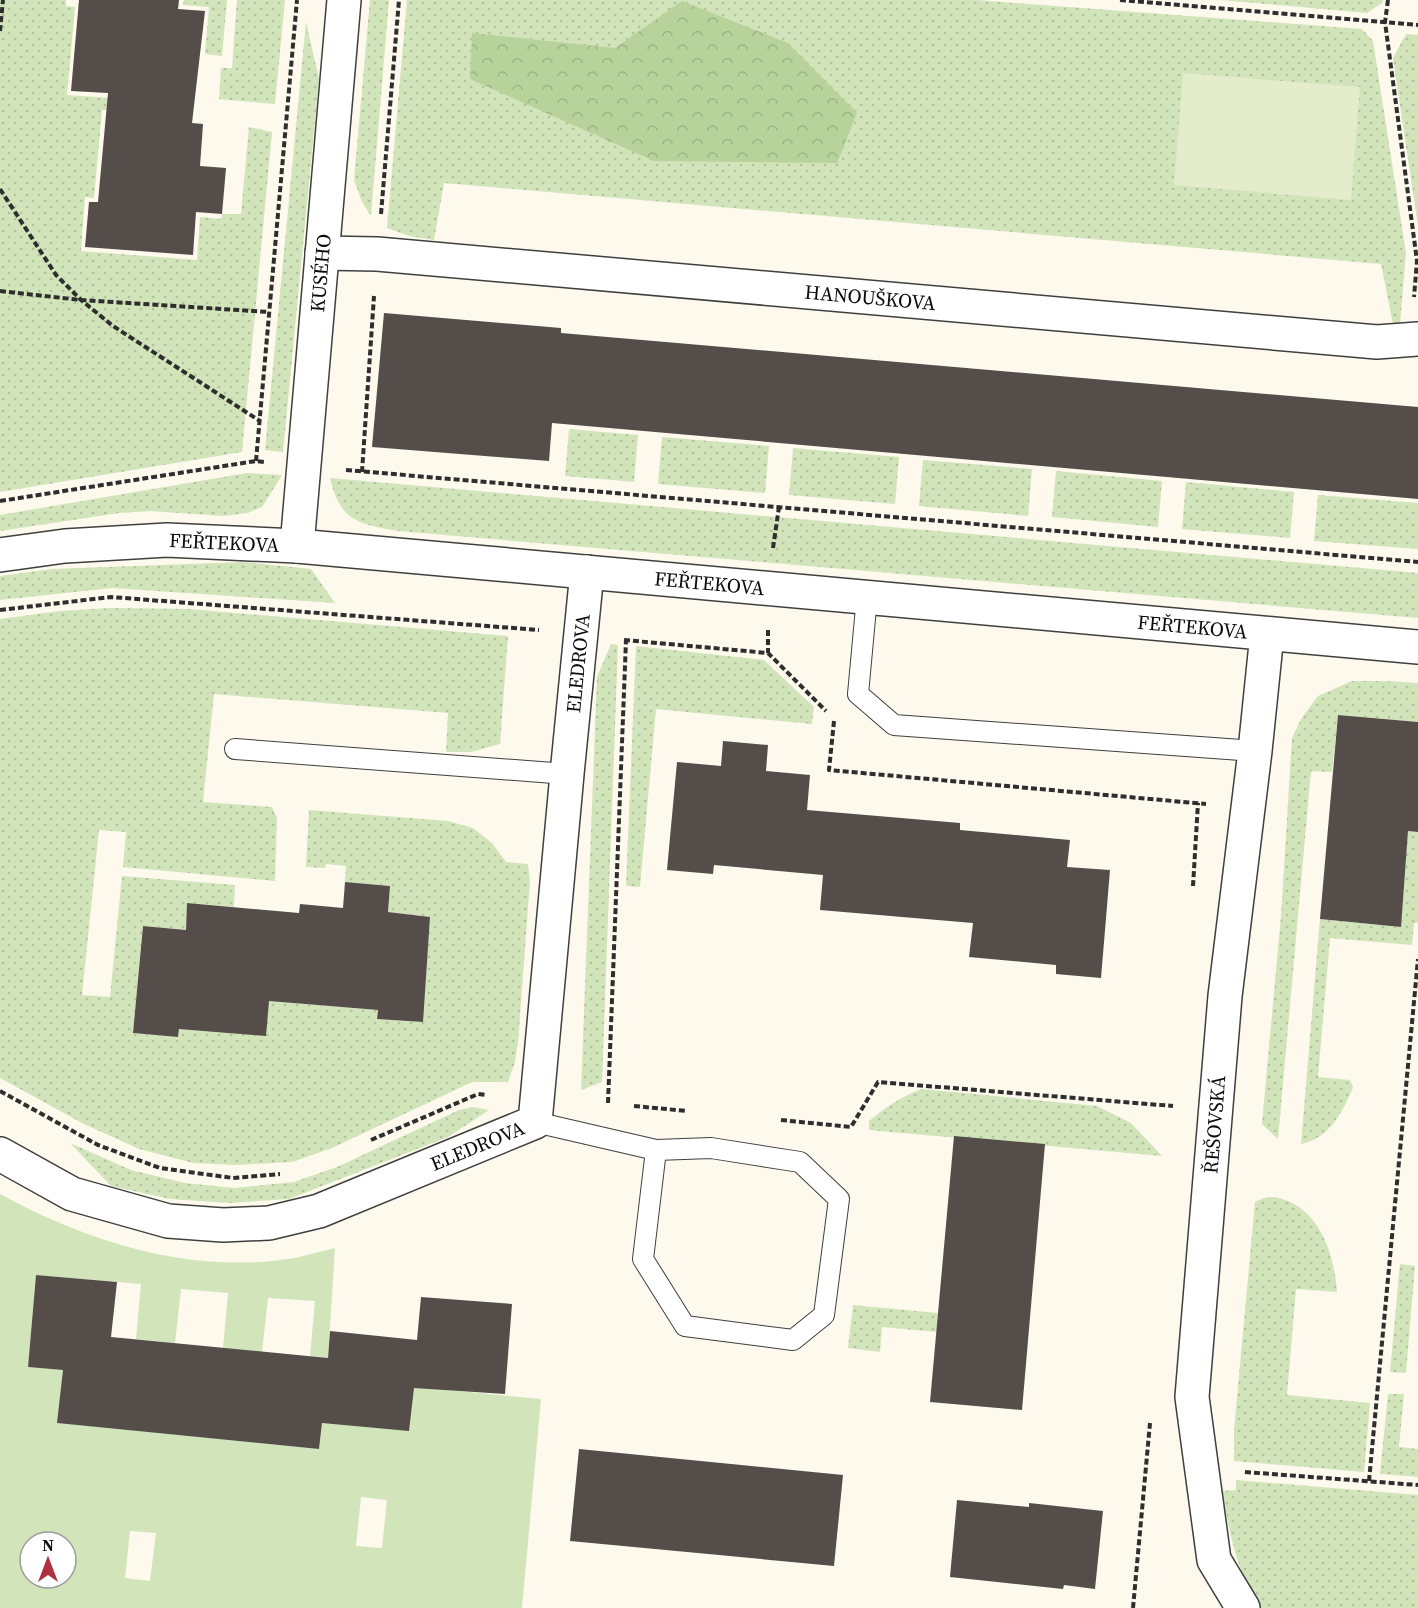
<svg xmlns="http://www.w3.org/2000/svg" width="1418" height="1608" viewBox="0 0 1418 1608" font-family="'Source Serif 4',serif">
  <defs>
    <pattern id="grass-dots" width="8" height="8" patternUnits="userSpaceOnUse" patternTransform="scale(1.5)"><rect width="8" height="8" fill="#d2e4ba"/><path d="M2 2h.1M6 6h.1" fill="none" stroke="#b3c29f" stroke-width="1.8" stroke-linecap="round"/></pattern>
    <pattern id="forest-crowns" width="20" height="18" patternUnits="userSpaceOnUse" patternTransform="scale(1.5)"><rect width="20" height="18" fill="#b7d39b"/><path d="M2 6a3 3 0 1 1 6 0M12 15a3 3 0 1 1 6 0" fill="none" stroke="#9cb484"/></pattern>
  </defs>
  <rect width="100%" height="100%" fill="#fdf9ed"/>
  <g fill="url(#grass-dots)">
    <path d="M 0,0 L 66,0 L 66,6 L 75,7 L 67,95 L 111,98 L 110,110 L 102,110 L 94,198 L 85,197 L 81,251 L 197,260 L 200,217 L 221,219 L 222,214 L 241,214 L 249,127 L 272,132 L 242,452 L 0,492 Z"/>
    <path d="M 184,0 L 227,0 L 222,56 L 205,54 L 209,7 L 183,5 Z"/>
    <path d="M 237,0 L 285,0 L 275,104 L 219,99 L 221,68 L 232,68 Z"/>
    <path d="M 370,0 L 389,0 L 371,216 L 362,202 L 354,180 Z"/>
    <path d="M 407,0 L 976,0 L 1362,29 L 1373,41 L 1406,253 L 1400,324 L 1393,324 L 1381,264 L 444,183 L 434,240 L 409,236 L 387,228 Z"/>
    <path d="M 1221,0 L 1383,0 L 1382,3 L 1367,13 Z"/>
    <path d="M 306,22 L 319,79 L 283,452 L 265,450 Z"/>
    <path d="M 1406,34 L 1418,35 L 1418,226 L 1393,58 Z"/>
    <path d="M 569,429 L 638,435 L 634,482 L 565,476 Z"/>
    <path d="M 662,437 L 769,446 L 765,493 L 658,484 Z"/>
    <path d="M 793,448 L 899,457 L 895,504 L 789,495 Z"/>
    <path d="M 923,460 L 1032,469 L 1028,516 L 919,506 Z"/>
    <path d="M 1056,471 L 1162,481 L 1158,527 L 1052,517 Z"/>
    <path d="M 247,473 L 282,475 L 262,507 L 247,513 L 224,516 L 150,511 L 119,513 L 0,531 L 0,515 Z"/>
    <path d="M 330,478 L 1418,573 L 1418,618 L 398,531 C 358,524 340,521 330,478 Z"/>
    <path d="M 1186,482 L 1294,492 L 1290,538 L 1182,529 Z"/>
    <path d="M 1318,495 L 1418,503 L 1418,549 L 1314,541 Z"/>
    <path d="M 244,562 L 311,569 L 335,603 L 112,588 L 0,600 L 0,576 L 52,569 Z"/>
    <path d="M 110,608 L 188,609 L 508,636 L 500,744 L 471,752 L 446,752 L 448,713 L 214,694 L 203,802 L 272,807 L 277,818 L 275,881 L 123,867 L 126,832 L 99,830 L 82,995 L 110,997 L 122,876 L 235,885 L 234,907 L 188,903 L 186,930 L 143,926 L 133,1033 L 178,1037 L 179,1029 L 270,993 L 292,1003 L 378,1010 L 377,1019 L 422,1022 L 430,917 L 388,912 L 390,886 L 345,882 L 346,866 L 326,864 L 325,868 L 306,867 L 309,810 L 448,821 L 473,828 L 492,843 L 506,862 L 528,864 L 530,881 L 518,1042 L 515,1062 L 508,1082 L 472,1082 L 332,1148 L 292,1162 L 236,1165 L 193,1163 L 139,1149 L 84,1124 L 0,1078 L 0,619 L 60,611 Z"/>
    <path d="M 611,644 L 618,645 L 602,1082 L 581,1090 L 597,677 Z"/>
    <path d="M 636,646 L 764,660 L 814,707 L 812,724 L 656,709 L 640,887 L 626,886 Z"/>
    <path d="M 1352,681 L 1387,681 L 1418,683 L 1418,722 L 1338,715 L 1332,772 L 1311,771 L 1278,1139 L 1262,1124 L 1281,916 L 1292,738 L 1301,719 L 1318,696 Z"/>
    <path d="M 1408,831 L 1418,832 L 1418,923 L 1414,923 L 1412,945 L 1330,938 L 1318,1077 L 1350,1080 L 1353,1087 C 1343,1112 1329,1139 1301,1144 L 1320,919 L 1400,927 Z"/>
    <path d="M 922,1089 L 1097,1106 L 1131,1123 L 1162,1156 L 869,1130 L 869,1121 C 886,1107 902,1096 922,1089 Z"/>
    <path d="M 474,1107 L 489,1110 L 448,1137 L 289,1199 L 230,1203 L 170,1199 L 111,1186 L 70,1143 L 131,1170 L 185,1183 L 235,1188 L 294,1182 L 337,1167 L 459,1110 Z"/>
    <path d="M 1275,1197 C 1319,1206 1334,1252 1337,1292 L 1296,1289 L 1287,1395 L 1370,1403 L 1364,1472 L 1234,1461 L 1234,1430 L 1255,1202 L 1264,1198 Z"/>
    <path d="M 1400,1264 L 1415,1266 L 1406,1373 L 1390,1372 Z"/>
    <path d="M 853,1305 L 938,1313 L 937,1332 L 882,1327 L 880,1352 L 848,1348 Z"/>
    <path d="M 1388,1394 L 1404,1394 L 1399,1447 L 1418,1449 L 1418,1477 L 1380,1474 Z"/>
    <path d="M 1236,1480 L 1418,1495 L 1418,1608 L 1259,1608 C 1237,1572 1229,1531 1222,1491 L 1236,1490 Z"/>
  </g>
  <path fill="url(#forest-crowns)" d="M 682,1 L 788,43 L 857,113 L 837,163 L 654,161 L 470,79 L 472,33 L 615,48 Z"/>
  <path fill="#d2e4ba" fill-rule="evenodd" d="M 0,1194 C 90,1243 192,1275 295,1258 C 308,1255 322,1251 335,1248 L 328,1358 L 310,1356 L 315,1301 L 268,1298 L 262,1352 L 223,1348 L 228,1293 L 181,1289 L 175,1343 L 136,1339 L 141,1284 L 36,1275 L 28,1367 L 63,1370 L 58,1423 L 319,1449 L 322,1423 L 414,1387 L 541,1399 L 522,1608 L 0,1608 ZM 361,1497 L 387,1500 L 382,1548 L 356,1546 ZM 130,1531 L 156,1533 L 150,1581 L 125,1578 ZM 30,1542 L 66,1542 L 66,1578 L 30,1578 Z"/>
  <path fill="#e3eccb" d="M 1183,73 L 1360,87 L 1351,200 L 1174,185 Z"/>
  <g fill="#544d4a">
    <path d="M 79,0 L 179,0 L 178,9 L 205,11 L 192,123 L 203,124 L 200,166 L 226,168 L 222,214 L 196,212 L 193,255 L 85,247 L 89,202 L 98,202 L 108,93 L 71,91 Z"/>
    <path d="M 384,313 L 561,328 L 561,333 L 1418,407 L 1418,499 L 552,423 L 549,461 L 372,447 Z"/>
    <path d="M 1338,715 L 1418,722 L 1418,832 L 1408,831 L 1401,927 L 1320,919 Z"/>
    <path d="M 723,741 L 768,745 L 766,771 L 810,775 L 807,810 L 960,823 L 960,830 L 1070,840 L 1067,867 L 1110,870 L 1101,978 L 1056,974 L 1056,965 L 969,957 L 973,923 L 820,910 L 823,875 L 714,865 L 713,874 L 667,870 L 677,762 L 721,766 Z"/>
    <path d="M 345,882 L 390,886 L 388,912 L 430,917 L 423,1022 L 377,1019 L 378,1010 L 269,1001 L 266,1036 L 179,1029 L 178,1037 L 133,1033 L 143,926 L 186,930 L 187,903 L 299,913 L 300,904 L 343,908 Z"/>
    <path d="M 954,1136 L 1045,1144 L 1022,1410 L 930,1402 Z"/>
    <path d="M 36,1275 L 117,1282 L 111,1337 L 328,1358 L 330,1331 L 417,1340 L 421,1297 L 512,1304 L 505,1394 L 414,1388 L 409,1431 L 322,1423 L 319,1449 L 57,1423 L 63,1370 L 28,1367 Z"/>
    <path d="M 579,1449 L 843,1475 L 834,1566 L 570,1541 Z"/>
    <path d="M 957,1500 L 1029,1507 L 1029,1503 L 1103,1511 L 1095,1589 L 1064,1585 L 1063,1589 L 950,1577 Z"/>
  </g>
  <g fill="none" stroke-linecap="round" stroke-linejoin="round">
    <defs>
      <g id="service">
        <path d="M 867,597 L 858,694 L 894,725 L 1255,751"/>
        <path d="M 235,749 L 567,774"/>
        <path d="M 535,1122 L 656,1150 L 643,1259 L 685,1326 L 793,1340 L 824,1315 L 839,1199 L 800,1162 L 711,1148 L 656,1150"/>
      </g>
      <g id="minor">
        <path id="s1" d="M 322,253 L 377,254 L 1377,342 L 1418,339"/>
        <path id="s2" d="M 297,546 L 344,0"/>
        <path id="s3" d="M 0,555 L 65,546 L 167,540 L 297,546 L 1418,647"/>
        <path id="s4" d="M 0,1154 L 72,1194 L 168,1221 L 223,1225 L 269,1223 L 319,1211 L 535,1122 L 567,774 L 587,572"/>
        <path id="s5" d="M 1243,1608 L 1214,1560 L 1192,1397 L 1225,996 L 1255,751 L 1267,634"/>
      </g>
    </defs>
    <use href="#service" stroke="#3f3f3f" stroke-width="22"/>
    <use href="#minor" stroke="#3f3f3f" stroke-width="36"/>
    <g stroke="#2e2e2e" stroke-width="4" stroke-dasharray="6 3" stroke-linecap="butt">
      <path d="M 1120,0 L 1418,25"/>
      <path d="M 1388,0 L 1385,22 L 1417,261 L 1414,297"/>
      <path d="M 0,31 L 3,0"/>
      <path d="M 0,189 L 56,275 L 81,300 L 113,326 L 260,421"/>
      <path d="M 381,214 L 399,0"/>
      <path d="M 0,291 L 81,300 L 269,312"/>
      <path d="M 256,461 L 297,0"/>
      <path d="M 346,470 L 1418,562"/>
      <path d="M 362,472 L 374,296"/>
      <path d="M 0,501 L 256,461 L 264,462"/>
      <path d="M 773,548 L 779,507"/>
      <path d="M 0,610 L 111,597 L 539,630"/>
      <path d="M 768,630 L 768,653"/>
      <path d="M 624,640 L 768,653 L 826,711"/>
      <path d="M 834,721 L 829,770 L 1206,804"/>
      <path d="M 1193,886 L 1198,803"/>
      <path d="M 0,1091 L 98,1145 L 160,1168 L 233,1178 L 280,1174"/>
      <path d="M 608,1103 L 626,640"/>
      <path d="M 634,1106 L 687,1111"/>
      <path d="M 781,1120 L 851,1127 L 878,1082 L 1173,1106"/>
      <path d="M 371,1140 L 478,1094 L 486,1095"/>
      <path d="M 1245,1472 L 1418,1485"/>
      <path d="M 1369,1481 L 1418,959"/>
      <path d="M 1133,1608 L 1150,1423"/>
    </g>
    <use href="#service" stroke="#fff" stroke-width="20"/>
    <use href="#minor" stroke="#fff" stroke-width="33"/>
  </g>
  <g text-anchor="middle" stroke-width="6" stroke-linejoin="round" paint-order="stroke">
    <g font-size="20" fill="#0c0c0c" stroke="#fff">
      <text dy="7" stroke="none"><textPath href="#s2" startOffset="274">KUSÉHO</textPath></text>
      <text dy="7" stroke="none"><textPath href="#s1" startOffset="550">HANOUŠKOVA</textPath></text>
      <text dy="7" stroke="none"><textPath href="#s3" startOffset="225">FEŘTEKOVA</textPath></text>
      <text dy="7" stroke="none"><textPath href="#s3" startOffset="712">FEŘTEKOVA</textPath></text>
      <text dy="7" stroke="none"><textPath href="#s3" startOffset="1197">FEŘTEKOVA</textPath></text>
      <text dy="7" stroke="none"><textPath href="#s4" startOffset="1029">ELEDROVA</textPath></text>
      <text dy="7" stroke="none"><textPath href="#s5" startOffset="494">ŘEŠOVSKÁ</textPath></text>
      <text dy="7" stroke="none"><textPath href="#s4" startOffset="506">ELEDROVA</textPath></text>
    </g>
  </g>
  <g transform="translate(48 1560)"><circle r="28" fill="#ffffff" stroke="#9e9e9e" stroke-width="1.5"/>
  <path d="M0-4.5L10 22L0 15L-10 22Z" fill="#ae323f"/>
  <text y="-9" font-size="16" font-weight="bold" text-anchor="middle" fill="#0c0c0c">N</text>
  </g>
</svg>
